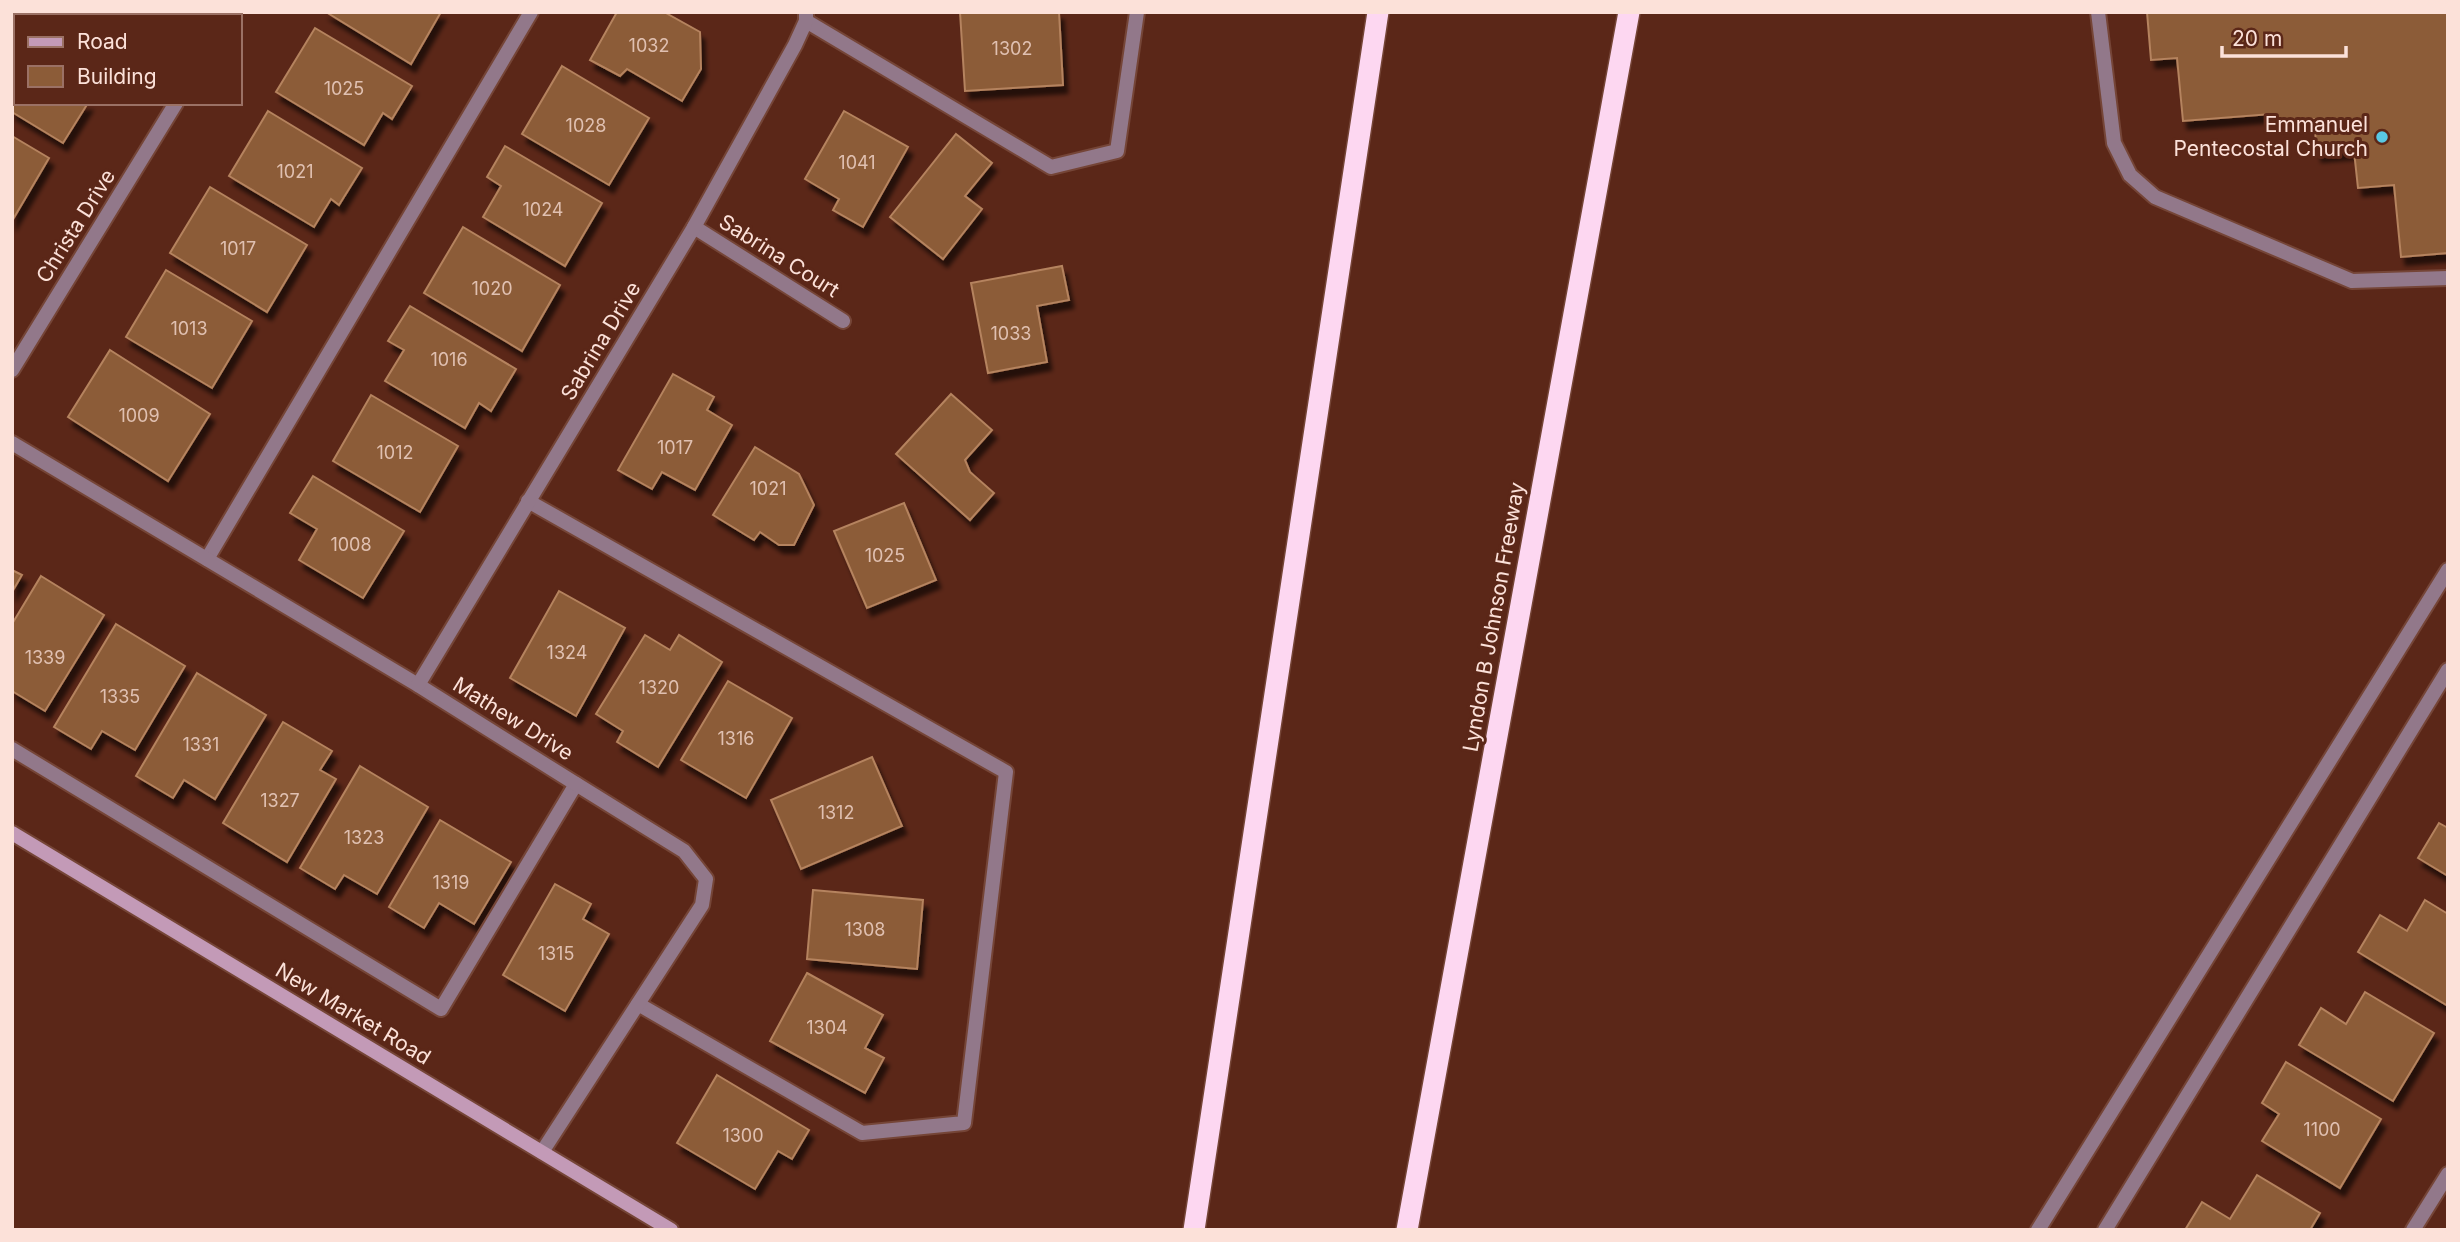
<svg xmlns="http://www.w3.org/2000/svg" width="2460" height="1242" viewBox="0 0 2460 1242" font-family="Inter,sans-serif">
  <defs>
    <filter id="shadow"><feDropShadow dx="4.5" dy="8" stdDeviation="2" flood-color="#0009"/></filter>
  </defs>
  <rect width="100%" height="100%" fill="#5b2718"/>
  <g fill="#8c5c38" stroke="#b5835e" stroke-width="2" filter="url(#shadow)">
    <path d="M 45,12 L 150,12 L 148,16 L 43,16 Z"/>
    <path d="M 326,12 L 441,12 L 411,64 Z"/>
    <path d="M 617,12 L 664,12 L 700,32 L 701,69 L 682,101 L 627,69 L 620,76 L 590,60 Z"/>
    <path d="M 960,12 L 1059,12 L 1063,85 L 965,91 Z"/>
    <path d="M 2147,12 L 2448,12 L 2448,253 L 2401,257 L 2394,185 L 2358,188 L 2354,151 L 2317,154 L 2314,119 L 2272,122 L 2271,114 L 2183,121 L 2177,58 L 2151,60 Z"/>
    <path d="M 12,28 L 16,30 L 16,103 L 88,103 L 63,143 L 12,112 Z"/>
    <path d="M 315,28 L 412,86 L 392,119 L 383,113 L 364,145 L 276,92 Z"/>
    <path d="M 562,66 L 649,118 L 609,185 L 522,134 Z"/>
    <path d="M 268,111 L 362,168 L 339,205 L 331,199 L 314,227 L 229,176 Z"/>
    <path d="M 844,111 L 908,147 L 863,227 L 833,210 L 839,199 L 805,179 Z"/>
    <path d="M 956,134 L 992,163 L 965,196 L 982,209 L 943,259 L 890,217 Z"/>
    <path d="M 12,136 L 49,158 L 12,221 Z"/>
    <path d="M 505,146 L 602,203 L 565,266 L 483,217 L 501,186 L 487,177 Z"/>
    <path d="M 210,187 L 307,245 L 267,312 L 170,253 Z"/>
    <path d="M 463,227 L 560,285 L 522,351 L 424,293 Z"/>
    <path d="M 1062,266 L 1069,300 L 1037,306 L 1047,362 L 988,373 L 971,283 Z"/>
    <path d="M 166,270 L 252,321 L 212,388 L 126,337 Z"/>
    <path d="M 410,306 L 516,369 L 491,411 L 479,403 L 465,428 L 385,381 L 404,350 L 388,341 Z"/>
    <path d="M 110,350 L 210,414 L 168,481 L 68,417 Z"/>
    <path d="M 673,374 L 714,397 L 707,410 L 732,425 L 695,490 L 662,472 L 652,489 L 618,470 Z"/>
    <path d="M 951,394 L 992,430 L 965,460 L 970,472 L 994,493 L 970,520 L 896,454 Z"/>
    <path d="M 371,395 L 458,446 L 420,512 L 333,461 Z"/>
    <path d="M 755,447 L 799,474 L 814,505 L 794,545 L 779,545 L 760,532 L 754,540 L 713,515 Z"/>
    <path d="M 313,476 L 404,531 L 363,598 L 299,560 L 317,529 L 290,513 Z"/>
    <path d="M 904,503 L 936,580 L 867,608 L 834,531 Z"/>
    <path d="M 12,570 L 22,575 L 12,592 Z"/>
    <path d="M 41,576 L 104,615 L 45,711 L 12,691 L 12,624 Z"/>
    <path d="M 559,591 L 625,628 L 576,716 L 510,678 Z"/>
    <path d="M 116,624 L 185,666 L 135,750 L 102,731 L 91,749 L 54,727 Z"/>
    <path d="M 645,635 L 670,650 L 679,635 L 722,662 L 658,767 L 617,742 L 623,731 L 596,714 Z"/>
    <path d="M 197,673 L 266,715 L 215,799 L 184,780 L 173,798 L 136,776 Z"/>
    <path d="M 728,681 L 792,718 L 746,798 L 681,760 Z"/>
    <path d="M 283,722 L 332,751 L 320,770 L 336,779 L 287,862 L 223,823 Z"/>
    <path d="M 872,757 L 902,826 L 801,869 L 771,800 Z"/>
    <path d="M 360,766 L 428,807 L 377,894 L 344,875 L 335,889 L 300,868 Z"/>
    <path d="M 440,820 L 511,862 L 474,924 L 439,903 L 424,928 L 389,907 Z"/>
    <path d="M 2439,823 L 2448,828 L 2448,876 L 2418,858 Z"/>
    <path d="M 555,884 L 591,904 L 583,919 L 609,934 L 565,1011 L 503,975 Z"/>
    <path d="M 813,890 L 923,900 L 917,969 L 807,959 Z"/>
    <path d="M 2425,900 L 2448,914 L 2448,1006 L 2358,952 L 2380,915 L 2407,931 Z"/>
    <path d="M 807,973 L 883,1015 L 865,1048 L 884,1058 L 865,1093 L 770,1041 Z"/>
    <path d="M 2365,992 L 2434,1033 L 2393,1101 L 2299,1045 L 2321,1008 L 2346,1024 Z"/>
    <path d="M 2286,1062 L 2381,1119 L 2340,1188 L 2262,1141 L 2279,1114 L 2262,1103 Z"/>
    <path d="M 717,1075 L 809,1130 L 792,1159 L 778,1151 L 755,1189 L 677,1143 Z"/>
    <path d="M 2257,1175 L 2320,1213 L 2310,1230 L 2185,1230 L 2202,1202 L 2230,1219 Z"/>
  </g>
  <g fill="none" stroke-linecap="round" stroke-linejoin="round">
    <defs>
      <g id="lane">
        <path d="M 2098,12 L 2114,143 L 2130,175 L 2155,197 L 2352,281 L 2448,278"/>
        <path d="M 806,21 L 1051,167 L 1117,151 L 1137,12"/>
        <path d="M 528,501 L 1006,772 L 964,1123 L 862,1133 L 638,1004"/>
        <path d="M 207,559 L 531,12"/>
        <path d="M 12,749 L 441,1009 L 576,784"/>
        <path d="M 2038,1230 L 2448,570"/>
        <path d="M 2105,1230 L 2448,670"/>
      </g>
      <g id="street">
        <path d="M 229,16 L 232,12"/>
        <path d="M 694,227 L 843,321"/>
        <path d="M 12,370 L 176,103"/>
        <path d="M 12,443 L 418,685 L 576,784 L 684,851 L 706,879 L 702,905 L 542,1152"/>
        <path d="M 418,685 L 694,227 L 795,45 L 806,21 L 806,12"/>
        <path d="M 2413,1230 L 2448,1174"/>
      </g>
      <path id="secondary" d="M 12,833 L 671,1230"/>
      <g id="highway">
        <path d="M 1194,1230 L 1378,12"/>
        <path d="M 1407,1230 L 1629,12"/>
      </g>
    </defs>
    <use href="#lane" stroke="#754537" stroke-width="18"/>
    <use href="#street" stroke="#754537" stroke-width="18"/>
    <use href="#secondary" stroke="#754537" stroke-width="18"/>
    <use href="#highway" stroke="#754537" stroke-width="24"/>
    <use href="#lane" stroke="#92788a" stroke-width="14"/>
    <use href="#street" stroke="#92788a" stroke-width="14"/>
    <use href="#secondary" stroke="#c39ab7" stroke-width="14"/>
    <use href="#highway" stroke="#fdd7f1" stroke-width="21"/>
  </g>
  <circle fill="#59c8e4" stroke="#5b2718" stroke-width="2.5" cx="2382" cy="137" r="7"/>
  <g text-anchor="middle" stroke-width="6" stroke-linejoin="round" paint-order="stroke">
    <g font-size="18" fill="#e0c0b1">
      <text x="649" y="52">1032</text>
      <text x="1012" y="55">1302</text>
      <text x="344" y="95">1025</text>
      <text x="586" y="132">1028</text>
      <text x="857" y="169">1041</text>
      <text x="295" y="178">1021</text>
      <text x="543" y="216">1024</text>
      <text x="238" y="255">1017</text>
      <text x="492" y="295">1020</text>
      <text x="189" y="335">1013</text>
      <text x="1011" y="340">1033</text>
      <text x="449" y="366">1016</text>
      <text x="139" y="422">1009</text>
      <text x="675" y="454">1017</text>
      <text x="395" y="459">1012</text>
      <text x="768" y="495">1021</text>
      <text x="351" y="551">1008</text>
      <text x="885" y="562">1025</text>
      <text x="567" y="659">1324</text>
      <text x="45" y="664">1339</text>
      <text x="659" y="694">1320</text>
      <text x="120" y="703">1335</text>
      <text x="736" y="745">1316</text>
      <text x="201" y="751">1331</text>
      <text x="280" y="807">1327</text>
      <text x="836" y="819">1312</text>
      <text x="364" y="844">1323</text>
      <text x="451" y="889">1319</text>
      <text x="865" y="936">1308</text>
      <text x="556" y="960">1315</text>
      <text x="827" y="1034">1304</text>
      <text x="2322" y="1136">1100</text>
      <text x="743" y="1142">1300</text>
    </g>
    <g font-size="21" fill="#fce1d9" stroke="#5b2718" text-anchor="end">
      <text x="2368" y="132">Emmanuel<tspan x="2368" dy="24">Pentecostal Church</tspan></text>
    </g>
    <g font-size="21" fill="#fce1d9" stroke="#5b2718">
      <text transform="translate(76 226) rotate(-58)" y="7">Christa Drive</text>
      <text transform="translate(779 256) rotate(32)" y="7">Sabrina Court</text>
      <text transform="translate(601 341) rotate(-59)" y="7">Sabrina Drive</text>
      <text transform="translate(1494 617) rotate(-80)" y="7">Lyndon B Johnson Freeway</text>
      <text transform="translate(513 719) rotate(32)" y="7">Mathew Drive</text>
      <text transform="translate(353 1014) rotate(31)" y="7">New Market Road</text>
    </g>
  </g>
  <rect width="2460" height="1242" fill="none" stroke="#fce1d9" stroke-width="28"/>
  <rect x="14" y="14" width="228" height="91" fill="#5b2718" stroke="#9b7165" stroke-width="2"/>
  <rect x="28" y="37" width="35" height="10" fill="#c39ab7" stroke="#9b7165" stroke-width="2"/>
  <text x="77" y="49" font-size="21" fill="#fce1d9">Road</text>
  <rect x="28" y="66" width="35" height="21" fill="#8c5c38" stroke="#9b7165" stroke-width="2"/>
  <text x="77" y="84" font-size="21" fill="#fce1d9">Building</text>
  <path d="M2222 46v10h124v-10" fill="none" stroke="#fce1d9" stroke-width="3.5"/>
  <text x="2232" y="46" font-size="21" fill="#fce1d9" stroke="#5b2718" stroke-width="5" paint-order="stroke">20 m</text>
</svg>
